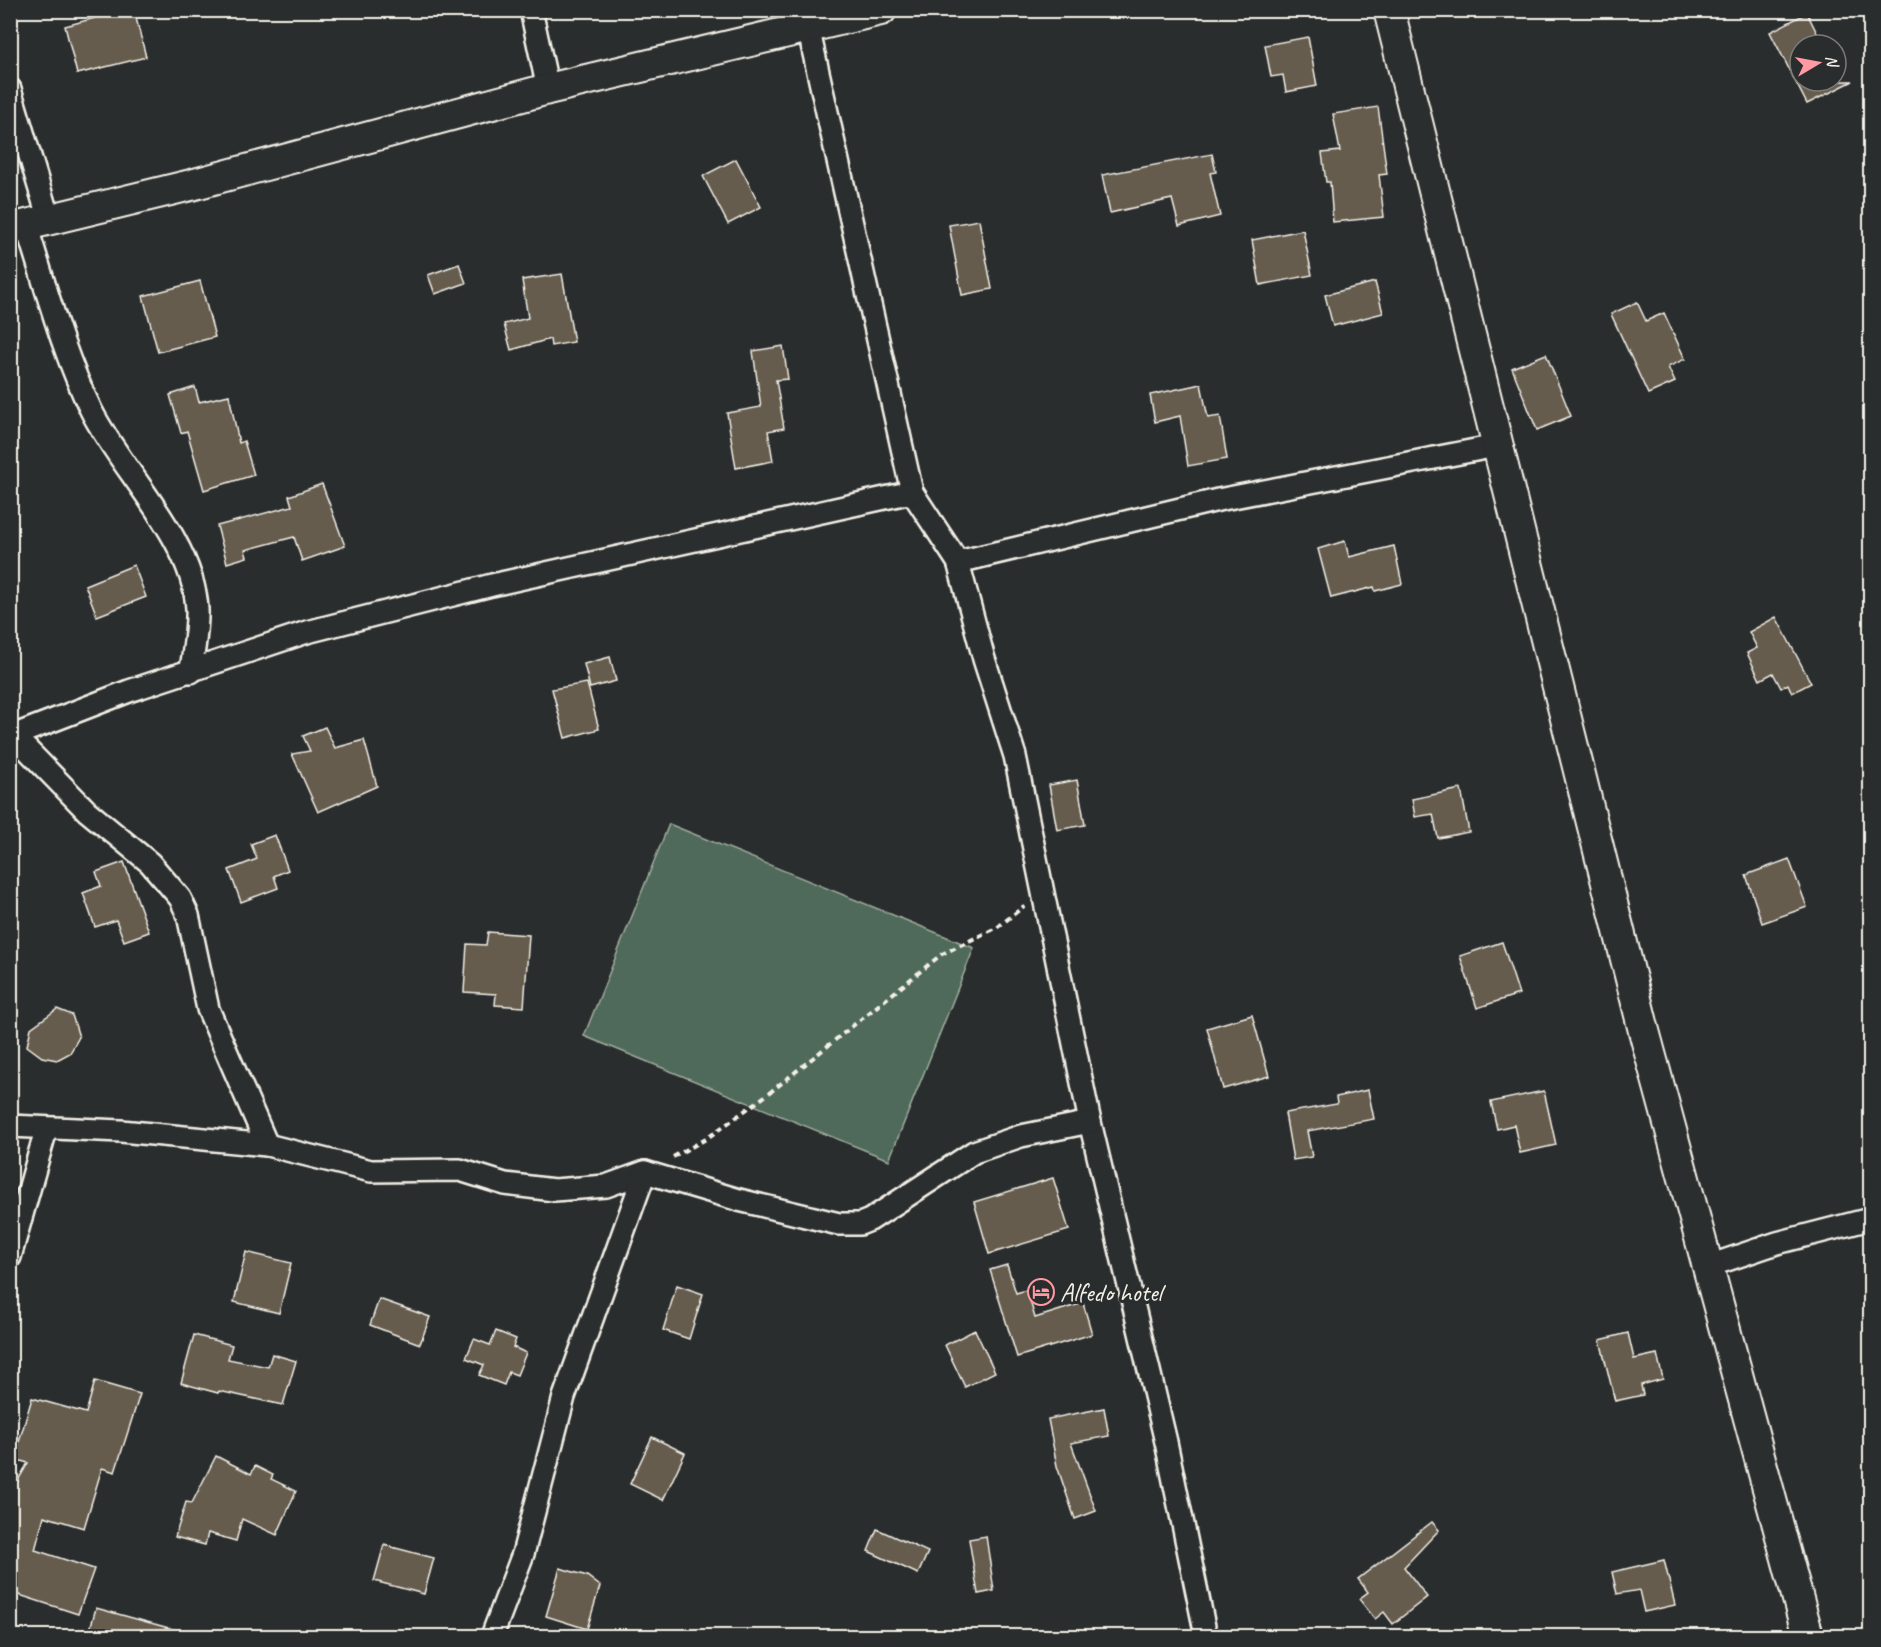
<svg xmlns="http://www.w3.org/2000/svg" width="1881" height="1647" viewBox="0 0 1881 1647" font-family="Caveat,sans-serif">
  <rect width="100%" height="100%" fill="#2a2d2e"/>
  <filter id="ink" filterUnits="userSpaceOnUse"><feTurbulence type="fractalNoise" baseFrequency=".0167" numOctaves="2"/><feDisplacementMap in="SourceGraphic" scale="12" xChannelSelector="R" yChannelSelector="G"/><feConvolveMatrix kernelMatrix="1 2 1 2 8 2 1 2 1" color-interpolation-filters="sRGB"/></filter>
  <g filter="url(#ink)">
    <path fill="#506b5a" stroke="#a2aea1" stroke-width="1.5" d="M 669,824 L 974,948 L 889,1160 L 584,1036 Z"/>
    <g fill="#655c4d" stroke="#f4f1e8" stroke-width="1.5">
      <path d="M 125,10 L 134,10 L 146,57 L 77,74 L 65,26 Z"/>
      <path d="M 1807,13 L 1823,45 L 1800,45 L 1800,81 L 1853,81 L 1807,104 L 1770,32 Z"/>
      <path d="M 1308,37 L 1317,86 L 1286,92 L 1283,75 L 1271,77 L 1265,45 Z"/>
      <path d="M 1378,107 L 1387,174 L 1379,175 L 1384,217 L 1333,222 L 1330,182 L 1326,182 L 1322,153 L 1340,151 L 1333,114 Z"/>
      <path d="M 1212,154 L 1216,172 L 1210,173 L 1220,216 L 1179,226 L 1172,199 L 1110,213 L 1102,175 Z"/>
      <path d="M 736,159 L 761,207 L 728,224 L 703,176 Z"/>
      <path d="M 979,220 L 992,289 L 962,295 L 949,225 Z"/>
      <path d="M 1303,230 L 1312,275 L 1260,285 L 1252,240 Z"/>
      <path d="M 459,264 L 466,283 L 435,294 L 428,275 Z"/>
      <path d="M 562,274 L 574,342 L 551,346 L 550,339 L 511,350 L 504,324 L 528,318 L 522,280 Z"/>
      <path d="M 200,281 L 215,337 L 158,352 L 143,296 Z"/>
      <path d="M 1375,282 L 1383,313 L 1333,326 L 1325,295 Z"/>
      <path d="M 1637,302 L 1646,321 L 1664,313 L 1685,359 L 1668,367 L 1675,382 L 1648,394 L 1611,314 Z"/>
      <path d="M 783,346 L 788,379 L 776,380 L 784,428 L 768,431 L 773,461 L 736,468 L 727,413 L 761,407 L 753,351 Z"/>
      <path d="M 1546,354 L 1571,416 L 1537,430 L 1512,368 Z"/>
      <path d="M 1201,384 L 1208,418 L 1220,416 L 1227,459 L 1188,466 L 1180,416 L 1155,422 L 1150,395 Z"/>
      <path d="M 195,387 L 199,402 L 229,395 L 239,443 L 244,441 L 254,475 L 204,490 L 187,431 L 181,433 L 170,395 Z"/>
      <path d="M 322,484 L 345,546 L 302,561 L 294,537 L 245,550 L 247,557 L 227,563 L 217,526 L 292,506 L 289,496 Z"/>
      <path d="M 1345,541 L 1349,557 L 1394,546 L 1402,584 L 1375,591 L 1374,587 L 1331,598 L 1318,549 Z"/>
      <path d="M 134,565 L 146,597 L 97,616 L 85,585 Z"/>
      <path d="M 1776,617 L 1811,683 L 1792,693 L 1788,684 L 1781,688 L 1773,673 L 1760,680 L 1747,653 L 1757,648 L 1749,632 Z"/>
      <path d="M 610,657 L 616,681 L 590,688 L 584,664 Z"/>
      <path d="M 587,683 L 599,729 L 565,738 L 552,689 Z"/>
      <path d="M 325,727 L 335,748 L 364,740 L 377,786 L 318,812 L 292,754 L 310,751 L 303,736 Z"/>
      <path d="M 1077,780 L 1085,825 L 1057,830 L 1049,785 Z"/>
      <path d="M 1461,789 L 1469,832 L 1438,838 L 1433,814 L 1415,817 L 1412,799 Z"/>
      <path d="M 275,835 L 288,870 L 274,876 L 278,888 L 241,902 L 229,870 L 257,859 L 251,844 Z"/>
      <path d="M 1789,859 L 1807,907 L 1762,923 L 1746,875 Z"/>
      <path d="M 124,862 L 149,932 L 124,941 L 116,920 L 95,927 L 83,893 L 101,886 L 96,872 Z"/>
      <path d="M 488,932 L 529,935 L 524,1007 L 495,1005 L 496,994 L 464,992 L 467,944 L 486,945 Z"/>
      <path d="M 1502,942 L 1519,994 L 1477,1008 L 1460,956 Z"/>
      <path d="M 57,1009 L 72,1015 L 79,1037 L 70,1053 L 57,1060 L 42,1057 L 27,1046 L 31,1028 Z"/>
      <path d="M 1252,1015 L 1269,1076 L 1223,1089 L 1207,1028 Z"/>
      <path d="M 1368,1090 L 1374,1119 L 1307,1131 L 1312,1157 L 1293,1160 L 1285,1113 L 1337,1104 L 1336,1097 Z"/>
      <path d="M 1544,1091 L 1556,1145 L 1520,1153 L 1514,1125 L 1497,1129 L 1491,1102 Z"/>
      <path d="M 1053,1178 L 1069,1230 L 989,1254 L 974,1202 Z"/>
      <path d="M 246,1252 L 291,1263 L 279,1313 L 234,1302 Z"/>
      <path d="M 1007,1265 L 1016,1293 L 1027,1290 L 1035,1318 L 1083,1303 L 1092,1334 L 1017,1357 L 990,1270 Z"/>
      <path d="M 677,1285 L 703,1294 L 689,1339 L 663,1330 Z"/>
      <path d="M 379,1299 L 430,1317 L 420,1344 L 370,1325 Z"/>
      <path d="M 975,1330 L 995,1372 L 965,1387 L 945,1345 Z"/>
      <path d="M 496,1331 L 516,1339 L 513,1347 L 526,1353 L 517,1375 L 509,1372 L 504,1385 L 479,1375 L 484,1365 L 466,1358 L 474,1339 L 490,1345 Z"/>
      <path d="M 1628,1333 L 1634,1359 L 1657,1354 L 1663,1379 L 1641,1385 L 1643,1395 L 1615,1401 L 1600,1340 Z"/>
      <path d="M 194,1335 L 232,1345 L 228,1359 L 268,1367 L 272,1354 L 296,1361 L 283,1405 L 219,1391 L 218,1393 L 181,1383 Z"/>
      <path d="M 95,1381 L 140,1394 L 115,1472 L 102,1468 L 84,1528 L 44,1516 L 35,1550 L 94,1569 L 78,1614 L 10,1592 L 10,1494 L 28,1463 L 14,1459 L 32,1398 L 86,1413 Z"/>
      <path d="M 1104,1408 L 1109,1436 L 1071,1443 L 1096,1511 L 1075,1519 L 1057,1466 L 1048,1419 Z"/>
      <path d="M 652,1437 L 685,1453 L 663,1500 L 630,1484 Z"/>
      <path d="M 216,1456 L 251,1474 L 255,1466 L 273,1475 L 271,1479 L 296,1491 L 277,1535 L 242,1519 L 236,1541 L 208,1533 L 205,1545 L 175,1537 L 186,1502 L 192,1503 Z"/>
      <path d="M 1432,1522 L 1439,1530 L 1404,1567 L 1427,1597 L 1393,1624 L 1384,1612 L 1375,1619 L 1359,1599 L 1368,1592 L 1358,1579 Z"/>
      <path d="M 877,1529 L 928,1552 L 918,1574 L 868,1551 Z"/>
      <path d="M 986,1536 L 994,1591 L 978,1594 L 969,1539 Z"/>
      <path d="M 384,1545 L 434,1558 L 424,1594 L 374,1581 Z"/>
      <path d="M 1664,1560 L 1675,1605 L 1644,1612 L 1639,1590 L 1617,1594 L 1612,1572 Z"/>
      <path d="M 560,1568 L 587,1576 L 600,1586 L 587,1629 L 546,1616 Z"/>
      <path d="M 96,1608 L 180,1631 L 179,1636 L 88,1636 Z"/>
    </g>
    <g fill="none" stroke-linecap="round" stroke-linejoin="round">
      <defs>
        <g id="street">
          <path d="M 531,10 L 548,89"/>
          <path d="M 808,27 L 912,492 L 958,562 L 984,659 L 1015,756 L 1090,1122 L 1166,1442 L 1206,1636"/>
          <path d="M 10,89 L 49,220"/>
          <path d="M 26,225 C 46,287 62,351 91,410 C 121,471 193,538 197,609 C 198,629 193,652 191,672"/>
          <path d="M 958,562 L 1218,500 L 1496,446"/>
          <path d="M 14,736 L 87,811 L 150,863 L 180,898 L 188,915 L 208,1009 L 267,1145"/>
          <path d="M 10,737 L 129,691 L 307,632 L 492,585 L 912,492"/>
          <path d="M 10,1126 L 121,1131 L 267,1145 L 371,1171 L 460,1170 L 505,1184 L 554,1190 L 606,1186 L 645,1172"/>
          <path d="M 10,1257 L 46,1130"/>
          <path d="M 1706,1267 L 1777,1243 L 1870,1219"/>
          <path d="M 492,1636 L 523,1554 L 564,1397 L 645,1172 L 739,1200 L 839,1224 L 860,1224 L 870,1220 L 974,1152 L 1021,1136 L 1090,1122"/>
        </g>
        <g id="secondary">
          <path d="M 1389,10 L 1644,1031 L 1808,1636"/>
          <path d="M 10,229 L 191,185 L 548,89 L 881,10"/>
        </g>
      </defs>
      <use href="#street" stroke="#f4f1e8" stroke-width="26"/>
      <use href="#secondary" stroke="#f4f1e8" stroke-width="34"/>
      <path stroke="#f4f1e8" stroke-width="4" stroke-dasharray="6 4.5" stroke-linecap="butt" d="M 673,1157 L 706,1139 L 768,1094 L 942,954 L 998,927 L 1024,906"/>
      <use href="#street" stroke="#2a2d2e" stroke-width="21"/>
      <use href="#secondary" stroke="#2a2d2e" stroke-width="30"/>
    </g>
  </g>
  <defs>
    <symbol id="hotel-ring" viewBox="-11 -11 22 22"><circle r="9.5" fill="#2a2d2e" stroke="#ff9aa2" stroke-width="1.5"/><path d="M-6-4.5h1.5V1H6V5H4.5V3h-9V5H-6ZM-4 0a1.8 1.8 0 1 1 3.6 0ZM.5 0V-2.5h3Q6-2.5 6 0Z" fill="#ff9aa2"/></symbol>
  </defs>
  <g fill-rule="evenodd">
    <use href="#hotel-ring" x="1026" y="1277" width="30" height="30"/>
  </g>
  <g text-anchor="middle" stroke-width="6" stroke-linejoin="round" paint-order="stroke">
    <g font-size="26" fill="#f4f1e8" stroke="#2a2d2e" text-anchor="start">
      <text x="1060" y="1301">Alfedo hotel</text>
    </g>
  </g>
  <rect width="1881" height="1647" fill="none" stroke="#2a2d2e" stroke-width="36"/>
  <rect x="18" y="18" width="1845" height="1611" fill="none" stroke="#f4f1e8" stroke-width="2" filter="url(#ink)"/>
  <g transform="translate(1818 63) rotate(80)"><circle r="28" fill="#2a2d2e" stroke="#7b7b78" stroke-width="1.5"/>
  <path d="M0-4.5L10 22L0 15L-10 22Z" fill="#ff9aa2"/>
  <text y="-9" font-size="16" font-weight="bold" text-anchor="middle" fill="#f4f1e8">N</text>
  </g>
</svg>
